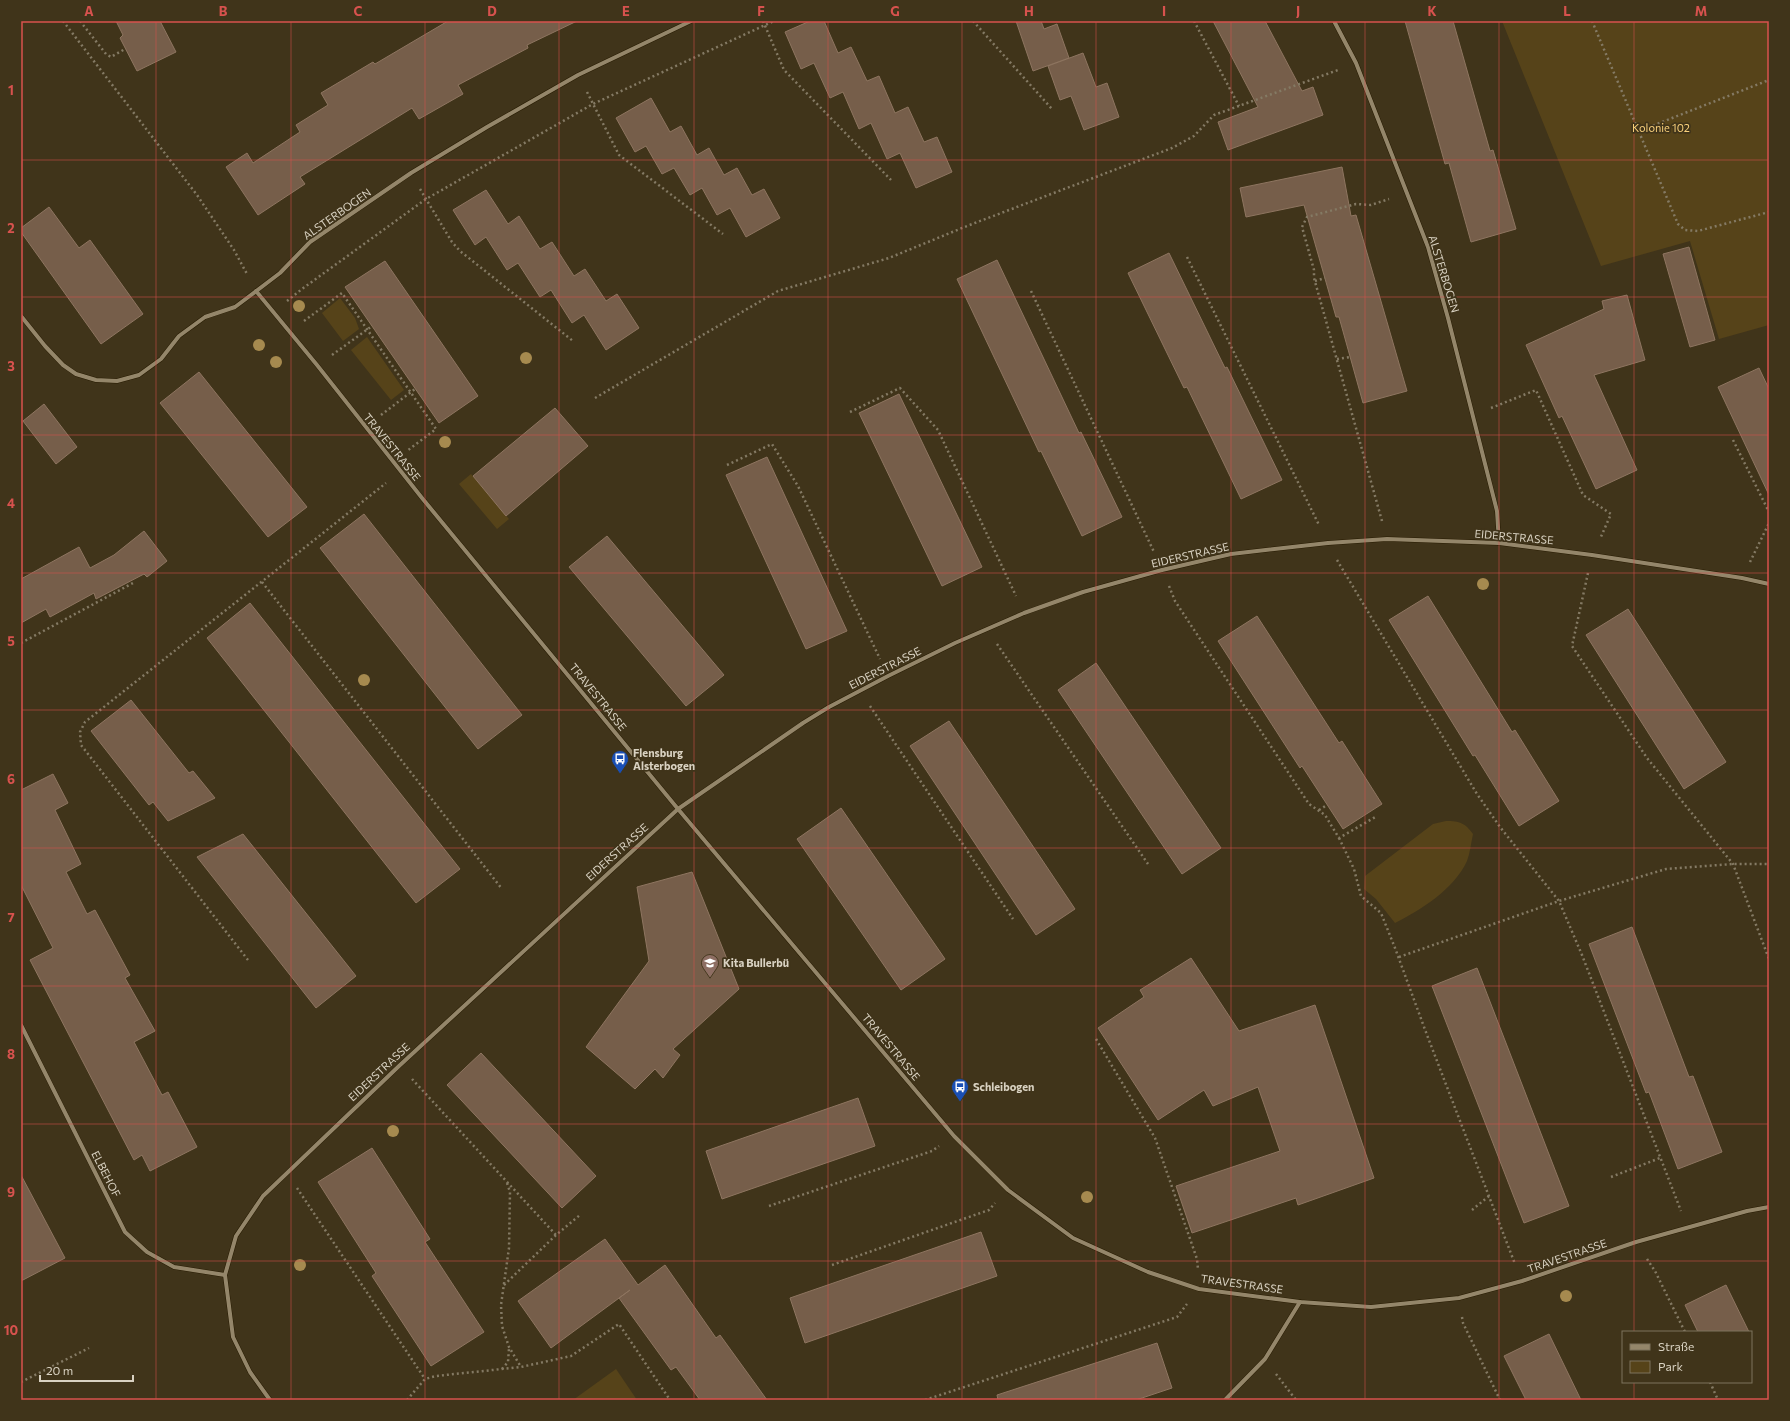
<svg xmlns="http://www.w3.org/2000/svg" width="1790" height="1421" viewBox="0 0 1790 1421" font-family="Commissioner,sans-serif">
  <rect width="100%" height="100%" fill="#40341a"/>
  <g fill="#564319">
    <path d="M 1502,21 L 1769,21 L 1769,325 L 1719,339 L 1690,241 L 1601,266 Z"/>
    <path d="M 340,298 L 355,318 L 359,329 L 343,341 L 322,313 Z"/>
    <path d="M 367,337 L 404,390 L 391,400 L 351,350 Z"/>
    <path d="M 471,474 L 509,519 L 497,529 L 459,484 Z"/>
    <path d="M 1446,821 C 1460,821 1465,823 1473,834 C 1471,843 1470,853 1467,861 C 1454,889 1421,910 1395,923 L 1376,899 L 1364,889 L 1365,876 L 1433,824 Z"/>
    <path d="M 616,1369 L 637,1400 L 573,1400 Z"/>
  </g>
  <g fill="#765e4a" stroke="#8e7560">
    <path d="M 116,21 L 160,21 L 176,52 L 137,71 L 120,38 L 123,35 Z"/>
    <path d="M 448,21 L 577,21 L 527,45 L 528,48 L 458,85 L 463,94 L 419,119 L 412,108 L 300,177 L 305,184 L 258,215 L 226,167 L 247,153 L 253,163 L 300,132 L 296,125 L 328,105 L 321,93 L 373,62 L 375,64 Z"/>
    <path d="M 810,21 L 824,21 L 838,53 L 851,47 L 867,81 L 879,76 L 895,113 L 908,107 L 924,142 L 937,137 L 952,172 L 916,188 L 900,153 L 887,159 L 871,123 L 859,129 L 843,92 L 830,98 L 814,63 L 801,69 L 785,32 Z"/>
    <path d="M 1016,21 L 1041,21 L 1044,29 L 1057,24 L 1069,58 L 1033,71 Z"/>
    <path d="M 1213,21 L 1265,21 L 1302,91 L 1313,87 L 1323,115 L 1228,150 L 1218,122 L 1258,107 Z"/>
    <path d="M 1405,21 L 1453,21 L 1490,151 L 1493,150 L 1516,229 L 1471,242 L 1449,163 L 1445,164 Z"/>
    <path d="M 1083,53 L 1096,87 L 1107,83 L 1119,117 L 1084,130 L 1071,96 L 1060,100 L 1048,66 Z"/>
    <path d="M 651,98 L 670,132 L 681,126 L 697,155 L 709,148 L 724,175 L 737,168 L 752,195 L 764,189 L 780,218 L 746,237 L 730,208 L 717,215 L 702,188 L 690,195 L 674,168 L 662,174 L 646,146 L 635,152 L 616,118 Z"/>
    <path d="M 1342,167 L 1351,216 L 1356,215 L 1407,391 L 1363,403 L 1339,317 L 1336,317 L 1304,205 L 1246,217 L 1240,188 Z"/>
    <path d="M 486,190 L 508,224 L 519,216 L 540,249 L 552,242 L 574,276 L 585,269 L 606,301 L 617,294 L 639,328 L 606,350 L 584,315 L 572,323 L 551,290 L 540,297 L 518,263 L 507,270 L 486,237 L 475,245 L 453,210 Z"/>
    <path d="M 49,207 L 79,248 L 90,240 L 143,314 L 101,344 L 21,232 L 21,228 Z"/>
    <path d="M 1689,247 L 1715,340 L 1690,347 L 1663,254 Z"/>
    <path d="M 1169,253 L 1225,368 L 1227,367 L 1282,480 L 1241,499 L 1187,387 L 1184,388 L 1128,273 Z"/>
    <path d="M 997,260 L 1079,433 L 1081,432 L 1122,517 L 1082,536 L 1041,451 L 1039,452 L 957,279 Z"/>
    <path d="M 385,261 L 478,396 L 439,423 L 345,287 Z"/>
    <path d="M 1627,295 L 1645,360 L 1594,375 L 1637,470 L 1596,489 L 1562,416 L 1559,418 L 1526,345 L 1604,309 L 1602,301 Z"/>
    <path d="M 1759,368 L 1769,389 L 1769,495 L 1718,387 Z"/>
    <path d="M 199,372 L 307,507 L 268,537 L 160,403 Z"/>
    <path d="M 899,394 L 982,567 L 942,586 L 859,413 Z"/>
    <path d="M 44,404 L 77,447 L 56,464 L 23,421 Z"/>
    <path d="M 555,408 L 588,446 L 506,516 L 473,476 Z"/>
    <path d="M 767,457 L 847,631 L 806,649 L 726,475 Z"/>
    <path d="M 364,514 L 522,715 L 478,749 L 320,548 Z"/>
    <path d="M 144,531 L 167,561 L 147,577 L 144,574 L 96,599 L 94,593 L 50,617 L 46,609 L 21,623 L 21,579 L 79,547 L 90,568 L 114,555 Z"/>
    <path d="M 607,536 L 724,675 L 686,706 L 569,567 Z"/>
    <path d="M 1428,596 L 1512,732 L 1515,730 L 1559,801 L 1519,826 L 1475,755 L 1473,756 L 1389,620 Z"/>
    <path d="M 250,603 L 460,869 L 416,903 L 207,638 Z"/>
    <path d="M 1628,609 L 1726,762 L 1684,789 L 1586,635 Z"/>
    <path d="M 1257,616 L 1339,743 L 1342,741 L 1382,804 L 1343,829 L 1302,766 L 1300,768 L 1218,641 Z"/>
    <path d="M 1096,663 L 1221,848 L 1182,874 L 1058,690 Z"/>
    <path d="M 131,700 L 189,773 L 193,771 L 215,798 L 168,821 L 153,802 L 149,805 L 91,731 Z"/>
    <path d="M 949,721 L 1075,909 L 1036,935 L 910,746 Z"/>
    <path d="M 53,774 L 68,803 L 55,810 L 81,864 L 66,872 L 87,914 L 95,910 L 130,975 L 125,978 L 155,1031 L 134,1042 L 162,1095 L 168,1092 L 197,1147 L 150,1171 L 142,1155 L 134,1160 L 30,960 L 53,948 L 21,885 L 21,790 Z"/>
    <path d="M 841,808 L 945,959 L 901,990 L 797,839 Z"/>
    <path d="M 243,834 L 356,976 L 316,1008 L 197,857 Z"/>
    <path d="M 692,872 L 739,989 L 673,1049 L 680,1055 L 663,1078 L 655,1069 L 635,1089 L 586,1047 L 649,961 L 637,887 Z"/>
    <path d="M 1632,927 L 1689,1077 L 1693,1076 L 1722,1152 L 1678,1169 L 1649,1092 L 1646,1093 L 1589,944 Z"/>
    <path d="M 1191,958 L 1239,1031 L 1315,1005 L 1374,1178 L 1298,1205 L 1296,1198 L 1192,1233 L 1176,1186 L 1280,1151 L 1258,1087 L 1213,1106 L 1204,1090 L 1158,1120 L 1098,1028 L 1144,997 L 1140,990 Z"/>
    <path d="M 1477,968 L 1569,1206 L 1524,1223 L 1432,986 Z"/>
    <path d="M 481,1053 L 596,1176 L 562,1208 L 447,1085 Z"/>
    <path d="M 858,1098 L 875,1146 L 722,1199 L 706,1151 Z"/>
    <path d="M 372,1148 L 430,1239 L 425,1242 L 484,1332 L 431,1366 L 372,1276 L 376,1273 L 318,1182 Z"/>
    <path d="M 21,1175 L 65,1258 L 21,1281 Z"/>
    <path d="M 981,1232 L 997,1276 L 805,1343 L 790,1298 Z"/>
    <path d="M 605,1239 L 638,1285 L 665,1265 L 716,1338 L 720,1335 L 767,1400 L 700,1400 L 676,1367 L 671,1370 L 619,1298 L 630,1290 L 551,1348 L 518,1301 Z"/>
    <path d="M 1726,1285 L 1749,1332 L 1698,1332 L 1685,1305 Z"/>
    <path d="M 1549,1334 L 1581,1400 L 1526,1400 L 1504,1356 Z"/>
    <path d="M 1157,1343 L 1172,1388 L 1136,1400 L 998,1400 L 997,1395 Z"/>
  </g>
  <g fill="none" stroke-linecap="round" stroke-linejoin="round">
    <defs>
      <g id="street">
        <path d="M 1334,21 L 1356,63 L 1428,247 L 1448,318 L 1497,511 L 1499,543"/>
        <path d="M 256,291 L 317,365 L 422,498 L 678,809 L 954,1136 L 1008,1190 L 1073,1238 L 1148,1272 L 1199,1289 L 1300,1302 L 1371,1307 L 1459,1298 L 1522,1281 L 1636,1242 L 1747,1211 L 1769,1207"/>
        <path d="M 21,316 L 45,346 L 63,365 L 76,374 L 96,380 L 117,381 L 139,375 L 161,359 L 179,336 L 205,317 L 235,307 L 280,273 L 310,242 L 411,173 L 487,127 L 578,75 L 691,21"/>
        <path d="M 21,1025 L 125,1232 L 147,1252 L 174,1267 L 225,1275"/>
        <path d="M 270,1400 L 250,1372 L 233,1337 L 225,1275 L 236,1236 L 263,1196 L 399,1066 L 678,809 L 803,723 L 829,707 L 888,676 L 955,643 L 1024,613 L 1083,592 L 1162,570 L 1231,554 L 1328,543 L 1387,539 L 1499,543 L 1592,555 L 1742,578 L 1769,584"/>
        <path d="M 1225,1400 L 1265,1359 L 1300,1302"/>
      </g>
    </defs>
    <use href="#street" stroke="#271b02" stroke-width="5"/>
    <g stroke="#847a64" stroke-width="2.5" stroke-dasharray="2 3" stroke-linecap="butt">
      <path d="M 63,21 L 197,195 L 234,250 L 247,274"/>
      <path d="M 80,21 L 106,54 L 111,57 L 125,49"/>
      <path d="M 763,21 L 784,70 L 891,180"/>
      <path d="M 973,21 L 1052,109"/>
      <path d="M 1194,21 L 1239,106"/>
      <path d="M 1592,21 L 1678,224 L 1685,230 L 1698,231 L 1769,212"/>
      <path d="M 587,92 L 619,155 L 723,234"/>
      <path d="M 1639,131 L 1769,80"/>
      <path d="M 420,189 L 452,242 L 460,251 L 573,341"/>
      <path d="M 1187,257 L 1319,525"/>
      <path d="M 1315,281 L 1325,278"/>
      <path d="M 1031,291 L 1154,552"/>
      <path d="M 287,301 L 302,289 L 426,199 L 593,104 L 774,21"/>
      <path d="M 304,321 L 342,293 L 436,429 L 407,451"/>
      <path d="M 332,355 L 372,326"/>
      <path d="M 1337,359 L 1350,357"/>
      <path d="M 595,398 L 778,291 L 889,258 L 967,226 L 1172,148 L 1194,136 L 1214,115 L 1338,70"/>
      <path d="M 1491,408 L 1536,390 L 1583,495 L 1611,514 L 1600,539"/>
      <path d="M 850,412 L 900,388 L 938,430 L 1016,596"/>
      <path d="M 381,415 L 415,389"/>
      <path d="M 1733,440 L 1769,512"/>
      <path d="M 727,465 L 772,444 L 798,486 L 880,659"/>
      <path d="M 1382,521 L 1314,278 L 1314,270 L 1302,227 L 1307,217 L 1356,204 L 1371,205 L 1389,199"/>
      <path d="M 1337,560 L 1477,794 L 1500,827 L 1559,901 L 1582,955 L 1681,1211"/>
      <path d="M 1750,562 L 1769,523"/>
      <path d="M 1588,573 L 1572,646 L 1647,758 L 1733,864 L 1769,959"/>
      <path d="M 262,582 L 502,889"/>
      <path d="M 1169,586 L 1175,601 L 1309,804 L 1325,815 L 1339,838 L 1377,816"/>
      <path d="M 21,643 L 133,583"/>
      <path d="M 997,644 L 1148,864"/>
      <path d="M 870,706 L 1013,919"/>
      <path d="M 1319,810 L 1327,805"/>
      <path d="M 1339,838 L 1354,869 L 1361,896 L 1381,913 L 1395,948 L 1427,1035 L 1515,1264"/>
      <path d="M 1399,957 L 1559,901 L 1666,869 L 1733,864 L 1769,864"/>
      <path d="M 248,960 L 81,745 L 80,732 L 85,722 L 386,483"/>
      <path d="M 1096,1039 L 1155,1138 L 1197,1259 L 1198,1269"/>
      <path d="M 412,1079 L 556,1235"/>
      <path d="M 1611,1177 L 1660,1158"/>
      <path d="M 507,1183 L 510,1192 L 509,1248 L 501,1305 L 502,1326 L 509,1347 L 521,1367"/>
      <path d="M 297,1188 L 425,1379"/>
      <path d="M 769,1206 L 932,1151 L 939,1146"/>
      <path d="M 1472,1210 L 1489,1196"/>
      <path d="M 1647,1259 L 1655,1271 L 1685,1332"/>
      <path d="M 832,1265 L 989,1210 L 995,1203"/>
      <path d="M 504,1285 L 556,1235 L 580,1215"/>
      <path d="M 1462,1317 L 1463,1323 L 1500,1400"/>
      <path d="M 502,1369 L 508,1362 L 509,1348"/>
      <path d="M 1276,1374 L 1296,1400"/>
      <path d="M 21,1382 L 89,1348"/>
      <path d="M 1710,1382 L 1718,1400"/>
      <path d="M 407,1400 L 425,1379 L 436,1376 L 521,1367 L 571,1356 L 619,1324 L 670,1400"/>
      <path d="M 925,1400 L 1177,1317 L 1187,1304"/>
    </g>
    <use href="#street" stroke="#94866a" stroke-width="4"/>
  </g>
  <g fill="#a68a4f">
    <circle cx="299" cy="306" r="6"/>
    <circle cx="259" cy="345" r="6"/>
    <circle cx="526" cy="358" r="6"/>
    <circle cx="276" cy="362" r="6"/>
    <circle cx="445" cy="442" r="6"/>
    <circle cx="1483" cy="584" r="6"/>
    <circle cx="364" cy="680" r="6"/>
    <circle cx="393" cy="1131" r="6"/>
    <circle cx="1087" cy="1197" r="6"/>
    <circle cx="300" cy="1265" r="6"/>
    <circle cx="1566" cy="1296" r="6"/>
  </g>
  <path fill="none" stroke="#d7524e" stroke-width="1" stroke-opacity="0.55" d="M 156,21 L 156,1400M 291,21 L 291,1400M 425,21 L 425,1400M 559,21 L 559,1400M 694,21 L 694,1400M 828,21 L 828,1400M 962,21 L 962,1400M 1096,21 L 1096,1400M 1231,21 L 1231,1400M 1365,21 L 1365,1400M 1499,21 L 1499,1400M 1634,21 L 1634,1332M 21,160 L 1769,160M 21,297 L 1769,297M 21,435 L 1769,435M 21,573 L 1769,573M 21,710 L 1769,710M 21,848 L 1769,848M 21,986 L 1769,986M 21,1124 L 1769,1124M 21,1261 L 1769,1261M 1634,1382 L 1634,1400"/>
  <defs>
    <symbol id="bus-pin" viewBox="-11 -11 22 30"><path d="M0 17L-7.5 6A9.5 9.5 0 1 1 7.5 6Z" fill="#1a4fb4" stroke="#40341a"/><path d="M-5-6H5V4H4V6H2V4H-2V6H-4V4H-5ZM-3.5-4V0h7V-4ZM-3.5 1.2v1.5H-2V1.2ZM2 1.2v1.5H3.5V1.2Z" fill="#fff"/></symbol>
    <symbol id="school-pin" viewBox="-11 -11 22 30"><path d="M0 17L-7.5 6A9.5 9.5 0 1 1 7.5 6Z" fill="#8d6e63" stroke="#40341a"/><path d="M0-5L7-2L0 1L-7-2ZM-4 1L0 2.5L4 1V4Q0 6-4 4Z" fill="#fff"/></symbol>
  </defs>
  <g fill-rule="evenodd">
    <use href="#bus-pin" x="610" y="749" width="20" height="27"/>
    <use href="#school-pin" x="700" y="953" width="20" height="27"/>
    <use href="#bus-pin" x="950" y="1077" width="20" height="27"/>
  </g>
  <g text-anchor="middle" stroke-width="3.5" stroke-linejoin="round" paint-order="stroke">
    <g font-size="11" fill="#f9d07a" stroke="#40341a">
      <text x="1661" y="132">Kolonie 102</text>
    </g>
    <g font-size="11" fill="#d9d2c2" stroke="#40341a">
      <text transform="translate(337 214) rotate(-35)" y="4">ALSTERBOGEN</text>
      <text transform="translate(1444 274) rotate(73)" y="4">ALSTERBOGEN</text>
      <text transform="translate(392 447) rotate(51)" y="4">TRAVESTRASSE</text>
      <text transform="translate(1514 537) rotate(5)" y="4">EIDERSTRASSE</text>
      <text transform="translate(1190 555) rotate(-13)" y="4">EIDERSTRASSE</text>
      <text transform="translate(885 668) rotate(-27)" y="4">EIDERSTRASSE</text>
      <text transform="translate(598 697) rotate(51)" y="4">TRAVESTRASSE</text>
      <text transform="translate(617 852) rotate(-42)" y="4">EIDERSTRASSE</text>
      <text transform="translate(891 1047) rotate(50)" y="4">TRAVESTRASSE</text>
      <text transform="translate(379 1072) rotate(-43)" y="4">EIDERSTRASSE</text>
      <text transform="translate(106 1174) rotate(63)" y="4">ELBEHOF</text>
      <text transform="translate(1567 1256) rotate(-19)" y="4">TRAVESTRASSE</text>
      <text transform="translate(1242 1284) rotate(8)" y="4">TRAVESTRASSE</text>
    </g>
    <g font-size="11" font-weight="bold" fill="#d9d2c2" stroke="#40341a" text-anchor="start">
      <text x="633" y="757">Flensburg<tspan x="633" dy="13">Alsterbogen</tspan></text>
      <text x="723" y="967">Kita Bullerbü</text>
      <text x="973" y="1091">Schleibogen</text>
    </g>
  </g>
  <rect width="1790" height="1421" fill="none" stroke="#40341a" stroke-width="44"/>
  <rect x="1622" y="1331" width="130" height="52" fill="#40341a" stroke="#7d735d"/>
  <rect x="1630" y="1344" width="20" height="6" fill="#94866a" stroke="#7d735d"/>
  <text x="1658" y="1351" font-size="12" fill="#d9d2c2">Straße</text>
  <rect x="1630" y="1361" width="20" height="12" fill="#564319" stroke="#7d735d"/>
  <text x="1658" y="1371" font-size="12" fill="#d9d2c2">Park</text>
  <path d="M40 1375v6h93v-6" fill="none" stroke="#d9d2c2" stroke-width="2"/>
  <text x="46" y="1375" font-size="12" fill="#d9d2c2" stroke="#40341a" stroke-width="3" paint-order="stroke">20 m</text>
  <rect x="22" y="22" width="1746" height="1377" fill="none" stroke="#d7524e" stroke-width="1.5"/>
  <g font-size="13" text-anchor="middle" font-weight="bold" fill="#d7524e">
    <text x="89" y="16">A</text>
    <text x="223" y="16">B</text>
    <text x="358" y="16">C</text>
    <text x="492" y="16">D</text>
    <text x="626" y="16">E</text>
    <text x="761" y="16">F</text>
    <text x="895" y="16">G</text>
    <text x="1029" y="16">H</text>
    <text x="1164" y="16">I</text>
    <text x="1298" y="16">J</text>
    <text x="1432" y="16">K</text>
    <text x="1567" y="16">L</text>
    <text x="1701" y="16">M</text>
    <text x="11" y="95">1</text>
    <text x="11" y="233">2</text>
    <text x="11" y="371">3</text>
    <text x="11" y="508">4</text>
    <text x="11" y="646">5</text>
    <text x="11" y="784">6</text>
    <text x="11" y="922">7</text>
    <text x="11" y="1059">8</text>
    <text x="11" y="1197">9</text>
    <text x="11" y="1335">10</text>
  </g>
</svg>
